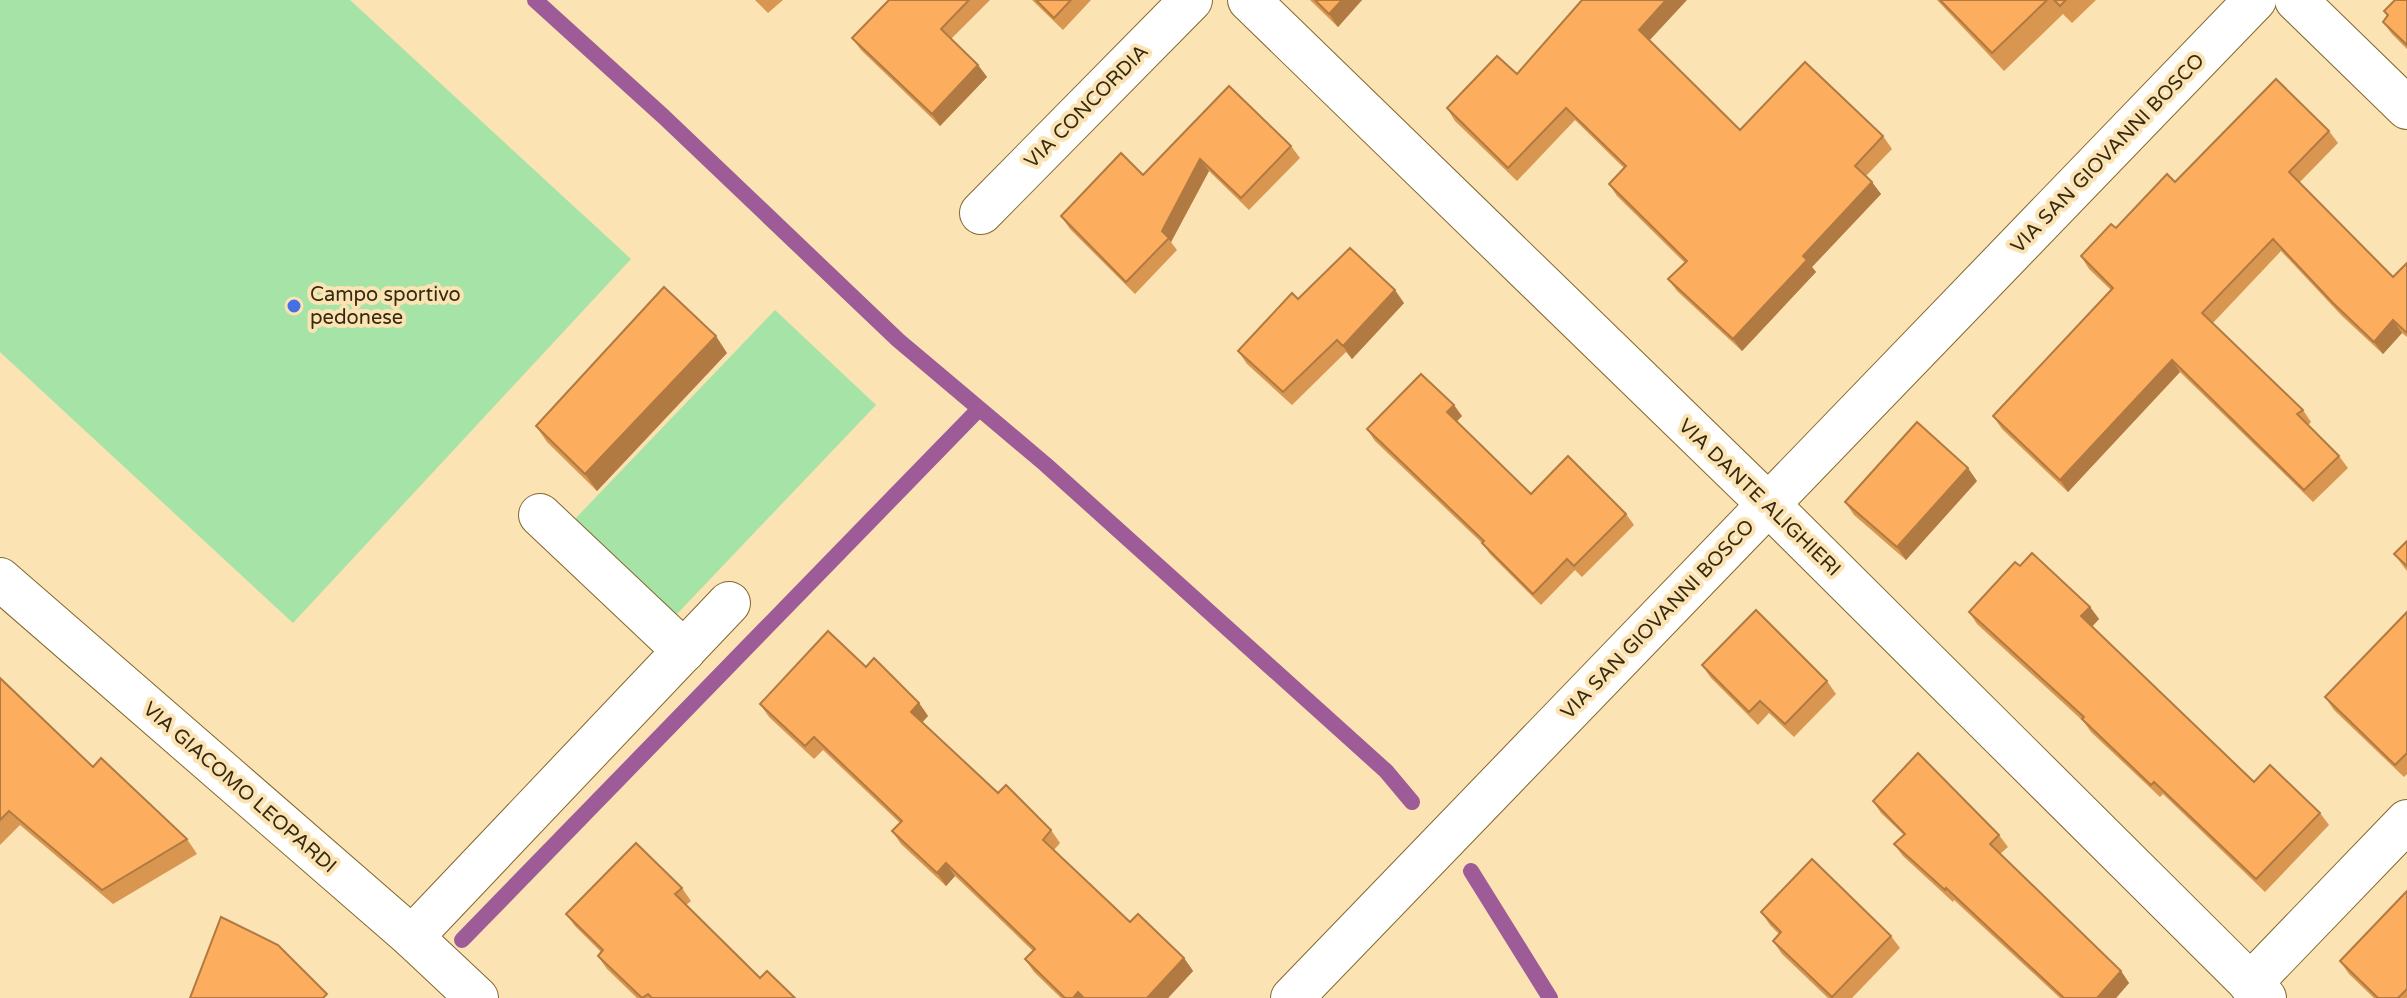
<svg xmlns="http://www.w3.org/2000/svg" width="2407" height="998" viewBox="0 0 2407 998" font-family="'Varela Round',sans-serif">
  <rect width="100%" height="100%" fill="#fbe3b3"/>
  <g fill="#a6e3a6">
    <path d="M 0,0 L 350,0 L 631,259 L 293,623 L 0,352 Z"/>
    <path d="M 775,310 L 876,405 L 676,615 L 575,519 Z"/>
  </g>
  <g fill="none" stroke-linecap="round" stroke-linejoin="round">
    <g stroke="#9d5c97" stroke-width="16">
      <path d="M 535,0 L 664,117 L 898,340 L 1045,464 L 1386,771 L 1412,802"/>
      <path d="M 1471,871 L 1550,998"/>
      <path d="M 462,940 L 978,410"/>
    </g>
    <defs>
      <g id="minor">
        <path d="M 1249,0 L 1768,504 L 2265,998"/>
        <path d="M 2296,0 L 2407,108"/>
        <path d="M 981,213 L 1191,0"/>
        <path d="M 540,515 L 684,651"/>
        <path d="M 0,579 L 412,937 L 477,998"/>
        <path d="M 412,937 L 729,603"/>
        <path d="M 2250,984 L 2407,821"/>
        <path d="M 1292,998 L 2255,0"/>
      </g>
    </defs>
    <use href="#minor" stroke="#83682d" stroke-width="44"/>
    <use href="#minor" stroke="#fff" stroke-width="42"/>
  </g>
  <g fill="#d99651">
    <path d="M 755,0 L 783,0 L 768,13 Z"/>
    <path d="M 889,0 L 990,0 L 951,39 L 978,65 L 987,77 L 940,126 L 861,50 L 852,38 Z"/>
    <path d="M 1032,0 L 1091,0 L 1063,30 Z"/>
    <path d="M 1310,0 L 1362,0 L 1338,27 Z"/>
    <path d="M 1937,0 L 2096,0 L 2072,23 L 2063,14 L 2004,71 Z"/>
    <path d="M 2407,0 L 2407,49 L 2392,34 L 2383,22 L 2387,16 L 2384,11 Z"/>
    <path d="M 1649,40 L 1740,130 L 1883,136 L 1892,149 L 1866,176 L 1881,194 L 1812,267 L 1816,272 L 1742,351 L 1677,291 L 1668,279 L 1685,263 L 1617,196 L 1609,184 L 1624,168 L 1575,120 L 1517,181 L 1455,121 L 1447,108 L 1517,74 Z"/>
    <path d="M 1229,86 L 1291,146 L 1300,158 L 1249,210 L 1209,171 L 1171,242 L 1177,250 L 1135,294 L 1070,229 L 1061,216 L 1143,175 Z"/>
    <path d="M 2329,131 L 2338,143 L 2299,183 L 2393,277 L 2407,263 L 2407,337 L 2402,333 L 2383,354 L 2342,316 L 2281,251 L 2212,324 L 2303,410 L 2311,422 L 2308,425 L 2339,456 L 2348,468 L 2313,502 L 2180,372 L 2068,492 L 2002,429 L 1993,416 L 2111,290 L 2089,269 L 2081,256 L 2175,182 Z"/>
    <path d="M 1298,299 L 1404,303 L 1352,359 L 1346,352 L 1292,405 L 1247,364 L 1238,351 Z"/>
    <path d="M 727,353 L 597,491 L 547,442 L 536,426 Z"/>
    <path d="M 1462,416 L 1457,421 L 1531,494 L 1626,514 L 1634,525 L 1582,577 L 1575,570 L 1541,605 L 1490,554 L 1482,543 L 1375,441 L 1367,429 Z"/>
    <path d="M 1977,481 L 1906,560 L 1854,515 L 1845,502 Z"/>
    <path d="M 2407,541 L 2407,571 L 2394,554 Z"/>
    <path d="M 2020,566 L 2090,607 L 2099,619 L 2092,626 L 2254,782 L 2320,813 L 2329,825 L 2265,892 L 2163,794 L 2160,797 L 2091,732 L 2084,722 L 1977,624 L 1969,612 Z"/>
    <path d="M 2407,612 L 2407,774 L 2404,777 L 2334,710 L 2325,697 Z"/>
    <path d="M 1702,665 L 1827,681 L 1836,694 L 1794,737 L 1769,713 L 1758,725 L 1711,678 Z"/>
    <path d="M 866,667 L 919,703 L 928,716 L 922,722 L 998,793 L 1051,830 L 1060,843 L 1054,850 L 1130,922 L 1184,958 L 1193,971 L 1168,998 L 1061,998 L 1034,972 L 1025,959 L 1033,951 L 955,876 L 946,886 L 901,844 L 892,831 L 900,823 L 823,750 L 814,759 L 769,717 L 760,704 Z"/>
    <path d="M 0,678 L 93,767 L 187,839 L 197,854 L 113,904 L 20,825 L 0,845 Z"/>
    <path d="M 1873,801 L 1999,835 L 2008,847 L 2000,854 L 2121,971 L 2129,983 L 2116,998 L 2060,998 L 1954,900 L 1953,902 L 1903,856 L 1894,844 L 1904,835 L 1881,813 Z"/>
    <path d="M 682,888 L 691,901 L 686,905 L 760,978 L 795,998 L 637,998 L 607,969 L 598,956 L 601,952 L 575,926 L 566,914 Z"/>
    <path d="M 2407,891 L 2407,998 L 2374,998 L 2349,974 L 2340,961 Z"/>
    <path d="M 1761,912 L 1891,936 L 1900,948 L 1852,998 L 1828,998 L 1782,954 L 1773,941 L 1779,934 L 1770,925 Z"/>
  </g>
  <g fill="#b07a42">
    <path d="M 1342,0 L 1362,0 L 1338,27 L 1329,14 Z"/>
    <path d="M 1666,0 L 1687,0 L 1648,42 L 1639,30 Z"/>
    <path d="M 978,65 L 987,77 L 940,126 L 932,114 Z"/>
    <path d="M 1200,159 L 1209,171 L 1171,242 L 1162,231 Z"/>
    <path d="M 1872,182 L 1881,194 L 1812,267 L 1816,272 L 1742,351 L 1733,339 L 1803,256 Z"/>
    <path d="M 1395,290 L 1404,303 L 1352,359 L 1343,346 Z"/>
    <path d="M 2393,320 L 2402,333 L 2383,354 L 2374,342 Z"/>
    <path d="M 716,336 L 727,353 L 597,491 L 585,474 Z"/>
    <path d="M 2172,360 L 2180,372 L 2068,492 L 2060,480 Z"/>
    <path d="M 1454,405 L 1462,416 L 1455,423 L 1447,412 Z"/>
    <path d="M 1968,468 L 1977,481 L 1906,560 L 1897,547 Z"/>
    <path d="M 2090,607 L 2099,619 L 2090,629 L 2081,616 Z"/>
    <path d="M 919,703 L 928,716 L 920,725 L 911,712 Z"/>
    <path d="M 946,863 L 955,876 L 946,886 L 937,873 Z"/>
    <path d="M 1184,958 L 1193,971 L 1168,998 L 1147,998 Z"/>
    <path d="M 2121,971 L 2129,983 L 2116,998 L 2097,998 Z"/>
    <path d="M 1078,992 L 1082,998 L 1073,998 Z"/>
  </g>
  <g fill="#fcae5e" stroke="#b07a42" stroke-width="2">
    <path d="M 889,0 L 969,0 L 941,29 L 978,65 L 932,114 L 852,38 Z"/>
    <path d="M 1036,0 L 1071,0 L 1054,18 Z"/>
    <path d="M 1315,0 L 1342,0 L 1329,14 Z"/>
    <path d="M 1582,0 L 1666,0 L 1639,30 L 1740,130 L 1805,62 L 1883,136 L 1855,166 L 1872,182 L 1803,256 L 1807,260 L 1733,339 L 1668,279 L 1687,261 L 1609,184 L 1626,166 L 1566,108 L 1508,168 L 1447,108 L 1497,56 L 1517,74 Z"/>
    <path d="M 1940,0 L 2047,0 L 1992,53 Z"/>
    <path d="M 2054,0 L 2066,0 L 2060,6 Z"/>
    <path d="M 2395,0 L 2407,0 L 2407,45 L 2383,22 L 2388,15 L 2384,11 Z"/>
    <path d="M 2276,79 L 2329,131 L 2289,172 L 2393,277 L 2407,263 L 2407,333 L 2393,320 L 2374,342 L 2333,303 L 2273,239 L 2202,313 L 2303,410 L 2297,414 L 2339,456 L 2304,490 L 2172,360 L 2060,480 L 1993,416 L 2113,288 L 2081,256 L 2111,224 L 2116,228 L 2167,174 L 2175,182 Z"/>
    <path d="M 1229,86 L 1291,146 L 1241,198 L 1200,159 L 1162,231 L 1169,238 L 1126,282 L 1061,216 L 1121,153 L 1143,175 Z"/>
    <path d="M 1350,248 L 1395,290 L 1343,346 L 1337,340 L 1283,392 L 1238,351 L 1292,293 L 1298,299 Z"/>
    <path d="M 664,287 L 716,336 L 585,474 L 536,426 Z"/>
    <path d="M 1421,374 L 1454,405 L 1447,412 L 1531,494 L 1568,456 L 1626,514 L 1574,566 L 1567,559 L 1533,594 L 1482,543 L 1484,541 L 1367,429 Z"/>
    <path d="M 1917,422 L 1968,468 L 1897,547 L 1845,502 Z"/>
    <path d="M 2407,541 L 2407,566 L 2394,554 Z"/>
    <path d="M 2032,553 L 2090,607 L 2081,616 L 2254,782 L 2270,765 L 2320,813 L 2256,879 L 2154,782 L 2151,785 L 2082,719 L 2084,717 L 1969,612 L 2015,562 L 2020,566 Z"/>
    <path d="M 1756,610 L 1827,681 L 1785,724 L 1760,701 L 1749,712 L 1702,665 Z"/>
    <path d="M 2407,612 L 2407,753 L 2395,765 L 2325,697 Z"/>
    <path d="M 828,631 L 866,667 L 874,658 L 919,703 L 911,712 L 998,793 L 1006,785 L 1051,830 L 1043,840 L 1130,922 L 1138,914 L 1184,958 L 1147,998 L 1084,998 L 1078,992 L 1073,998 L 1065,998 L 1025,959 L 1035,949 L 946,863 L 937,873 L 892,831 L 902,821 L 814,737 L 805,746 L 760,704 Z"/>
    <path d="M 0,678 L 93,767 L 101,758 L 187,839 L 102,890 L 9,811 L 0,820 Z"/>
    <path d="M 1918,753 L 1999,835 L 1990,844 L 2121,971 L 2097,998 L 2064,998 L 1946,888 L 1945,890 L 1894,844 L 1905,834 L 1873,801 Z"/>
    <path d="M 636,843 L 682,888 L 675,894 L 760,978 L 767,971 L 795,998 L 652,998 L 648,994 L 642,998 L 598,956 L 603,950 L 566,914 Z"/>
    <path d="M 1812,859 L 1891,936 L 1832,997 L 1773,941 L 1781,932 L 1761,912 Z"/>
    <path d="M 2407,891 L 2407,989 L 2398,998 L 2378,998 L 2340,961 Z"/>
    <path d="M 221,917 L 278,945 L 327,994 L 323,998 L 190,998 Z"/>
  </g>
  <circle fill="#4371e3" stroke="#fbe3b3" stroke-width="3" cx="294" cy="306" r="8"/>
  <g text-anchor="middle" stroke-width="8" stroke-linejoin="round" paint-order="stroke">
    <g font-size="20" fill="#352a11" stroke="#fbe3b3">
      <text transform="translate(1086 106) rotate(-45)" y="7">VIA CONCORDIA</text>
      <text transform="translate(2107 153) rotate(-46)" y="7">VIA SAN GIOVANNI BOSCO</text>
      <text transform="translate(1760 497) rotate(44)" y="7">VIA DANTE ALIGHIERI</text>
      <text transform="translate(1657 619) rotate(-46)" y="7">VIA SAN GIOVANNI BOSCO</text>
      <text transform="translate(240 787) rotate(41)" y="7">VIA GIACOMO LEOPARDI</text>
    </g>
    <g font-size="20" fill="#352a11" stroke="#fbe3b3" text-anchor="start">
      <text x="310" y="301">Campo sportivo<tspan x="310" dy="23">pedonese</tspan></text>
    </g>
  </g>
</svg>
